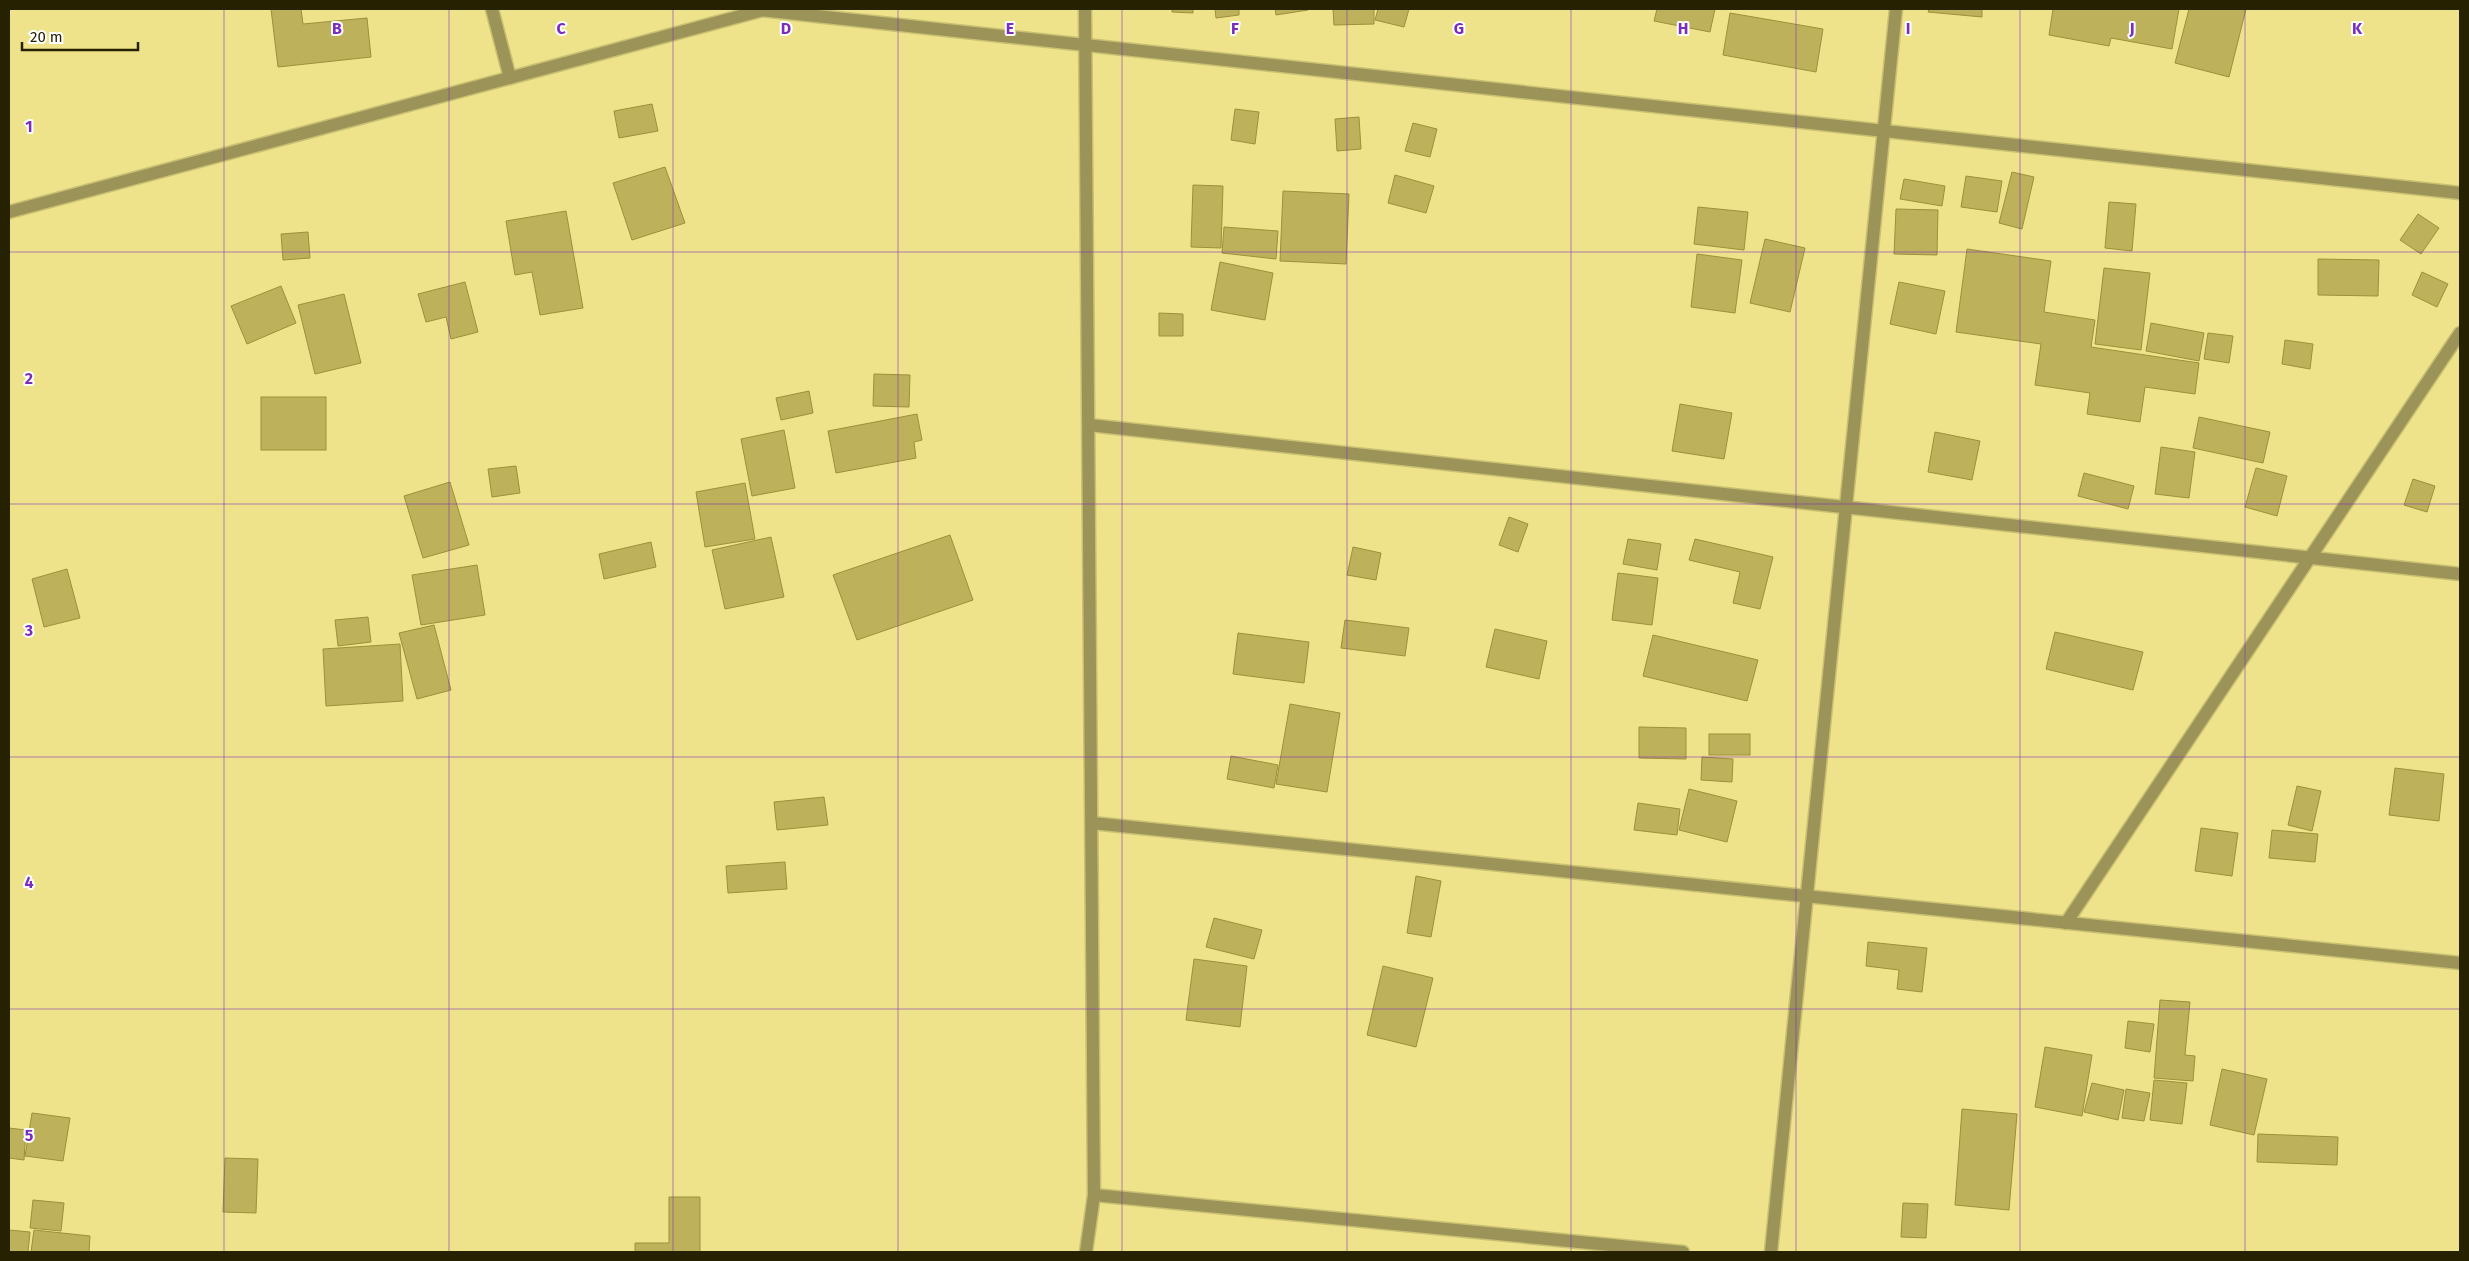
<svg xmlns="http://www.w3.org/2000/svg" width="2469" height="1261" viewBox="0 0 2469 1261" font-family="'Fira Sans',sans-serif">
  <rect width="100%" height="100%" fill="#eee38b"/>
  <g fill="#bdb25b" stroke="#9c9138">
    <path d="M 271,9 L 301,9 L 303,24 L 367,18 L 371,57 L 278,67 Z"/>
    <path d="M 1172,9 L 1193,9 L 1193,13 L 1172,12 Z"/>
    <path d="M 1215,9 L 1239,9 L 1239,15 L 1216,18 Z"/>
    <path d="M 1275,9 L 1307,9 L 1308,10 L 1276,15 Z"/>
    <path d="M 1333,9 L 1374,9 L 1374,24 L 1334,25 Z"/>
    <path d="M 1378,9 L 1409,9 L 1404,27 L 1375,20 Z"/>
    <path d="M 1657,9 L 1715,9 L 1710,32 L 1654,21 Z"/>
    <path d="M 1929,9 L 1982,9 L 1982,17 L 1928,12 Z"/>
    <path d="M 2053,9 L 2179,9 L 2172,49 L 2111,38 L 2109,46 L 2049,35 Z"/>
    <path d="M 2189,9 L 2246,9 L 2229,77 L 2175,63 Z"/>
    <path d="M 1730,13 L 1823,29 L 1816,72 L 1723,55 Z"/>
    <path d="M 652,104 L 658,131 L 619,138 L 614,111 Z"/>
    <path d="M 1235,109 L 1259,112 L 1255,144 L 1231,140 Z"/>
    <path d="M 1359,117 L 1361,149 L 1337,151 L 1335,119 Z"/>
    <path d="M 1413,123 L 1437,129 L 1430,157 L 1405,151 Z"/>
    <path d="M 665,167 L 685,223 L 632,240 L 613,183 Z"/>
    <path d="M 2012,172 L 2034,177 L 2022,229 L 1999,223 Z"/>
    <path d="M 1395,175 L 1434,186 L 1426,213 L 1388,203 Z"/>
    <path d="M 1966,176 L 2002,181 L 1997,212 L 1961,207 Z"/>
    <path d="M 1904,179 L 1945,186 L 1942,206 L 1900,199 Z"/>
    <path d="M 1193,185 L 1223,186 L 1221,248 L 1191,247 Z"/>
    <path d="M 1283,191 L 1349,194 L 1346,264 L 1280,261 Z"/>
    <path d="M 2109,202 L 2136,204 L 2132,251 L 2105,248 Z"/>
    <path d="M 1698,207 L 1748,212 L 1744,250 L 1694,244 Z"/>
    <path d="M 1896,209 L 1938,210 L 1937,255 L 1894,254 Z"/>
    <path d="M 566,211 L 583,308 L 540,315 L 532,272 L 515,275 L 506,221 Z"/>
    <path d="M 2418,214 L 2439,228 L 2421,254 L 2400,240 Z"/>
    <path d="M 1224,227 L 1278,231 L 1276,259 L 1222,253 Z"/>
    <path d="M 308,232 L 310,258 L 283,260 L 281,234 Z"/>
    <path d="M 1765,239 L 1805,248 L 1790,312 L 1750,303 Z"/>
    <path d="M 1967,249 L 2051,261 L 2044,312 L 2095,320 L 2091,347 L 2199,363 L 2195,394 L 2145,387 L 2140,422 L 2087,414 L 2090,393 L 2035,385 L 2041,344 L 1956,332 Z"/>
    <path d="M 1697,254 L 1742,260 L 1735,313 L 1691,307 Z"/>
    <path d="M 2318,259 L 2379,260 L 2378,296 L 2318,295 Z"/>
    <path d="M 1220,262 L 1273,273 L 1265,320 L 1211,310 Z"/>
    <path d="M 2104,268 L 2150,273 L 2141,350 L 2095,344 Z"/>
    <path d="M 2422,272 L 2448,284 L 2437,307 L 2412,295 Z"/>
    <path d="M 465,282 L 478,332 L 451,339 L 446,317 L 426,322 L 418,294 Z"/>
    <path d="M 1899,282 L 1945,291 L 1936,334 L 1890,324 Z"/>
    <path d="M 281,286 L 296,323 L 247,344 L 231,306 Z"/>
    <path d="M 344,294 L 361,363 L 315,374 L 298,305 Z"/>
    <path d="M 1159,313 L 1183,314 L 1183,336 L 1159,336 Z"/>
    <path d="M 2151,323 L 2204,333 L 2199,361 L 2146,351 Z"/>
    <path d="M 2208,333 L 2233,336 L 2229,363 L 2204,359 Z"/>
    <path d="M 2285,340 L 2313,344 L 2310,369 L 2282,364 Z"/>
    <path d="M 874,374 L 910,375 L 909,407 L 873,406 Z"/>
    <path d="M 809,391 L 813,413 L 781,420 L 776,398 Z"/>
    <rect x="261" y="397" width="65" height="53"/>
    <path d="M 1680,404 L 1732,413 L 1724,459 L 1672,451 Z"/>
    <path d="M 917,414 L 922,440 L 914,442 L 916,458 L 836,473 L 828,431 Z"/>
    <path d="M 2199,417 L 2270,432 L 2263,463 L 2193,448 Z"/>
    <path d="M 784,430 L 795,488 L 752,496 L 741,439 Z"/>
    <path d="M 1935,432 L 1980,441 L 1972,480 L 1928,472 Z"/>
    <path d="M 2161,447 L 2195,452 L 2189,498 L 2155,494 Z"/>
    <path d="M 516,466 L 520,493 L 492,497 L 488,469 Z"/>
    <path d="M 2256,468 L 2287,476 L 2277,516 L 2245,507 Z"/>
    <path d="M 2084,473 L 2134,486 L 2128,509 L 2078,496 Z"/>
    <path d="M 2413,479 L 2435,486 L 2427,512 L 2404,505 Z"/>
    <path d="M 450,482 L 469,545 L 423,558 L 404,496 Z"/>
    <path d="M 745,483 L 755,539 L 705,547 L 696,492 Z"/>
    <path d="M 1509,517 L 1528,524 L 1518,552 L 1499,545 Z"/>
    <path d="M 950,535 L 973,600 L 857,640 L 833,575 Z"/>
    <path d="M 771,537 L 784,597 L 725,609 L 712,550 Z"/>
    <path d="M 1628,539 L 1661,544 L 1657,570 L 1623,564 Z"/>
    <path d="M 1695,539 L 1773,557 L 1760,609 L 1733,603 L 1740,572 L 1689,560 Z"/>
    <path d="M 651,542 L 656,567 L 604,579 L 599,554 Z"/>
    <path d="M 1353,547 L 1381,553 L 1376,580 L 1347,575 Z"/>
    <path d="M 477,565 L 485,615 L 421,625 L 412,575 Z"/>
    <path d="M 67,569 L 80,618 L 44,627 L 32,579 Z"/>
    <path d="M 1618,573 L 1658,578 L 1652,625 L 1612,620 Z"/>
    <path d="M 368,617 L 371,642 L 338,646 L 335,620 Z"/>
    <path d="M 1345,620 L 1409,628 L 1405,656 L 1341,648 Z"/>
    <path d="M 434,625 L 451,690 L 417,699 L 399,633 Z"/>
    <path d="M 1495,629 L 1547,641 L 1539,679 L 1486,667 Z"/>
    <path d="M 2055,632 L 2143,652 L 2133,690 L 2046,669 Z"/>
    <path d="M 1238,633 L 1309,642 L 1304,683 L 1233,674 Z"/>
    <path d="M 1653,635 L 1758,660 L 1747,701 L 1643,676 Z"/>
    <path d="M 400,644 L 403,701 L 326,706 L 323,649 Z"/>
    <path d="M 1290,704 L 1340,713 L 1327,792 L 1276,784 Z"/>
    <path d="M 1639,727 L 1686,728 L 1686,759 L 1639,758 Z"/>
    <rect x="1709" y="734" width="41" height="21"/>
    <path d="M 1231,756 L 1278,765 L 1274,788 L 1227,779 Z"/>
    <path d="M 1702,757 L 1733,759 L 1732,782 L 1701,780 Z"/>
    <path d="M 2395,768 L 2444,774 L 2439,821 L 2389,815 Z"/>
    <path d="M 2297,786 L 2321,791 L 2312,831 L 2288,825 Z"/>
    <path d="M 1689,789 L 1737,801 L 1727,842 L 1679,830 Z"/>
    <path d="M 824,797 L 828,825 L 777,830 L 774,802 Z"/>
    <path d="M 1638,803 L 1680,809 L 1677,835 L 1634,830 Z"/>
    <path d="M 2201,828 L 2238,833 L 2232,876 L 2195,871 Z"/>
    <path d="M 2272,830 L 2318,834 L 2315,862 L 2269,858 Z"/>
    <path d="M 785,862 L 787,889 L 728,893 L 726,866 Z"/>
    <path d="M 1416,876 L 1441,881 L 1431,937 L 1407,933 Z"/>
    <path d="M 1214,918 L 1262,930 L 1254,959 L 1206,947 Z"/>
    <path d="M 1868,942 L 1927,948 L 1922,992 L 1897,989 L 1899,970 L 1866,966 Z"/>
    <path d="M 1194,959 L 1247,966 L 1240,1027 L 1186,1020 Z"/>
    <path d="M 1383,966 L 1433,978 L 1416,1047 L 1367,1035 Z"/>
    <path d="M 2160,1000 L 2190,1002 L 2185,1055 L 2195,1056 L 2193,1081 L 2154,1078 Z"/>
    <path d="M 2128,1021 L 2154,1024 L 2150,1052 L 2125,1048 Z"/>
    <path d="M 2045,1047 L 2092,1055 L 2082,1116 L 2035,1107 Z"/>
    <path d="M 2222,1069 L 2267,1079 L 2254,1135 L 2210,1125 Z"/>
    <path d="M 2154,1080 L 2187,1083 L 2182,1124 L 2150,1120 Z"/>
    <path d="M 2092,1083 L 2124,1090 L 2118,1120 L 2084,1112 Z"/>
    <path d="M 2126,1089 L 2150,1093 L 2144,1121 L 2122,1118 Z"/>
    <path d="M 1962,1109 L 2017,1114 L 2009,1210 L 1955,1205 Z"/>
    <path d="M 32,1113 L 70,1118 L 63,1161 L 25,1156 Z"/>
    <path d="M 9,1128 L 26,1130 L 24,1160 L 9,1158 Z"/>
    <path d="M 2258,1134 L 2338,1137 L 2337,1165 L 2257,1162 Z"/>
    <path d="M 225,1158 L 258,1159 L 256,1213 L 223,1212 Z"/>
    <path d="M 669,1197 L 700,1197 L 700,1252 L 635,1252 L 635,1243 L 669,1243 Z"/>
    <path d="M 33,1200 L 64,1203 L 61,1231 L 30,1228 Z"/>
    <path d="M 1903,1203 L 1928,1204 L 1926,1238 L 1901,1237 Z"/>
    <path d="M 9,1230 L 30,1232 L 28,1252 L 9,1252 Z"/>
    <path d="M 34,1230 L 90,1236 L 89,1252 L 31,1252 Z"/>
  </g>
  <g fill="none" stroke-linecap="round" stroke-linejoin="round">
    <defs>
      <g id="minor">
        <path d="M 492,9 L 510,78"/>
        <path d="M 1085,9 L 1094,1195 L 1086,1252"/>
        <path d="M 761,10 L 2460,193"/>
        <path d="M 9,212 L 767,9"/>
        <path d="M 1089,425 L 2460,574"/>
        <path d="M 1092,823 L 2460,963"/>
        <path d="M 2066,923 L 2460,333"/>
        <path d="M 1094,1195 L 1683,1252"/>
        <path d="M 1771,1252 L 1896,9"/>
      </g>
    </defs>
    <use href="#minor" stroke="#cac072" stroke-width="15"/>
    <use href="#minor" stroke="#9b9358" stroke-width="12"/>
  </g>
  <path fill="none" stroke="#7b2cbf" stroke-width="1" stroke-opacity="0.55" d="M 224,9 L 224,1252M 449,9 L 449,1252M 673,9 L 673,1252M 898,9 L 898,1252M 1122,9 L 1122,1252M 1347,9 L 1347,1252M 1571,9 L 1571,1252M 1796,9 L 1796,1252M 2020,9 L 2020,1252M 2245,9 L 2245,1252M 9,252 L 2460,252M 9,504 L 2460,504M 9,757 L 2460,757M 9,1009 L 2460,1009"/>
  <g font-size="16" text-anchor="middle" font-weight="bold" fill="#7b2cbf" stroke="#fff" stroke-width="4" stroke-linejoin="round" paint-order="stroke">
    <text x="337" y="34">B</text>
    <text x="561" y="34">C</text>
    <text x="786" y="34">D</text>
    <text x="1010" y="34">E</text>
    <text x="1235" y="34">F</text>
    <text x="1459" y="34">G</text>
    <text x="1683" y="34">H</text>
    <text x="1908" y="34">I</text>
    <text x="2132" y="34">J</text>
    <text x="2357" y="34">K</text>
    <text x="29" y="132">1</text>
    <text x="29" y="384">2</text>
    <text x="29" y="636">3</text>
    <text x="29" y="888">4</text>
    <text x="29" y="1141">5</text>
  </g>
  <rect width="2469" height="1261" fill="none" stroke="#262100" stroke-width="20"/>
  <path d="M22 42v8h116v-8" fill="none" stroke="#262100" stroke-width="2.5"/>
  <text x="30" y="42" font-size="15" fill="#262100" stroke="#ffffff" stroke-width="4" paint-order="stroke">20 m</text>
</svg>
